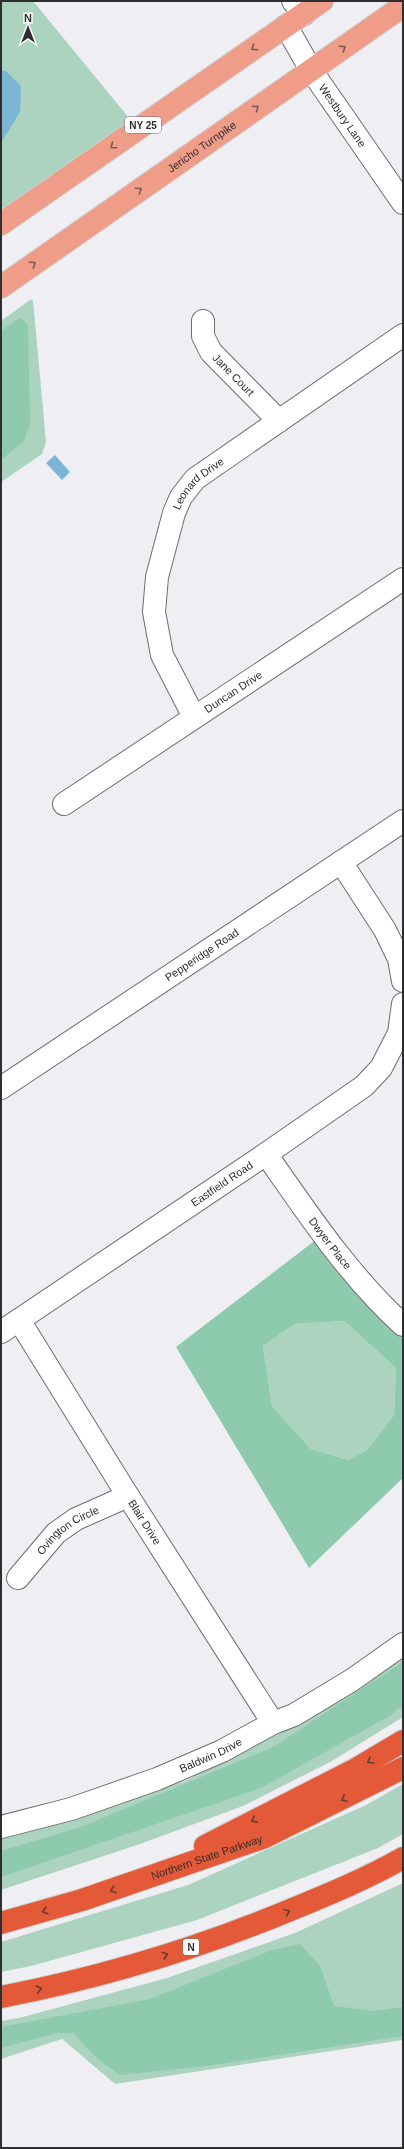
<svg xmlns="http://www.w3.org/2000/svg" width="404" height="2149" viewBox="0 0 404 2149" font-family="Arial,sans-serif">
  <rect width="100%" height="100%" fill="#efeff3"/>
  <g fill="#acd3bf">
    <path d="M 1,1 L 33,1 L 138,129 L 1,224 Z"/>
    <path d="M 30,300 L 33,300 L 46,442 L 42,454 L 1,482 L 1,321 Z"/>
    <path d="M 344,1321 L 396,1368 L 394,1415 L 367,1450 L 348,1460 L 311,1449 L 272,1406 L 263,1346 L 295,1324 Z"/>
    <path d="M 403,1655 L 403,1717 L 332,1761 L 243,1806 L 140,1844 L 1,1890 L 1,1836 L 16,1835 L 185,1781 L 288,1729 Z"/>
    <path d="M 403,1784 L 403,1834 L 378,1848 L 197,1920 L 31,1966 L 1,1972 L 1,1942 L 188,1885 L 366,1805 Z"/>
    <path d="M 403,1883 L 403,2040 L 115,2084 L 62,2039 L 1,2059 L 1,2021 L 19,2018 L 167,1978 L 295,1933 Z"/>
  </g>
  <g fill="#8ecaad" fill-rule="evenodd">
    <path d="M 20,318 L 28,325 L 30,424 L 24,441 L 1,460 L 1,331 Z"/>
    <path d="M 317,1239 L 388,1322 L 403,1336 L 403,1478 L 309,1568 L 176,1347 ZM 344,1321 L 396,1368 L 394,1415 L 367,1450 L 348,1460 L 311,1449 L 272,1406 L 263,1346 L 295,1324 Z"/>
    <path d="M 403,1662 L 403,1705 L 391,1715 L 261,1788 L 1,1877 L 1,1851 L 81,1827 L 273,1747 Z"/>
    <path d="M 300,1944 L 320,1966 L 334,2006 L 375,2011 L 403,2007 L 403,2036 L 207,2066 L 120,2075 L 99,2060 L 73,2033 L 57,2033 L 1,2048 L 1,2027 L 150,1999 L 272,1950 Z"/>
  </g>
  <g fill="#7bb6d4">
    <path d="M 1,70 L 6,71 L 21,86 L 20,112 L 1,143 Z"/>
    <path d="M 55,455 L 70,472 L 62,480 L 46,463 Z"/>
  </g>
  <g fill="none" stroke-linecap="round" stroke-linejoin="round">
    <defs>
      <g id="minor">
        <path d="M 293,1 L 304,14"/>
        <path id="s1" d="M 286,26 L 311,70 L 403,203"/>
        <path id="s2" d="M 203,321 L 203,336 L 211,352 L 279,421"/>
        <path id="s3" d="M 194,717 L 162,655 L 154,612 L 157,577 L 174,513 L 181,497 L 195,479 L 403,335"/>
        <path id="s4" d="M 64,804 L 403,579"/>
        <path d="M 341,862 L 385,930 L 399,959 L 403,981"/>
        <path id="s5" d="M 1,1088 L 403,821"/>
        <path id="s6" d="M 266,1154 C 308,1214 349,1276 403,1325"/>
        <path id="s7" d="M 19,1320 L 128,1496 L 273,1723"/>
        <path id="s8" d="M 1,1332 L 266,1154 L 364,1086 L 381,1068 L 399,1033 L 403,1004"/>
        <path id="s9" d="M 18,1578 L 56,1533 L 76,1519 L 128,1496"/>
        <path id="s10" d="M 1,1827 L 71,1809 L 157,1779 L 222,1751 L 273,1723 L 294,1715 L 352,1680 L 403,1644"/>
      </g>
      <g id="major">
        <path d="M 1,224 L 322,1"/>
        <path id="s11" d="M 1,287 L 403,6"/>
      </g>
      <g id="highway">
        <path d="M 205,1846 L 356,1769 L 403,1741"/>
        <path id="s12" d="M 1,1923 L 82,1900 L 265,1837 L 403,1768"/>
        <path d="M 1,1997 C 99,1978 196,1949 288,1911 C 327,1895 366,1879 403,1858"/>
      </g>
    </defs>
    <use href="#minor" stroke="#6d6d70" stroke-width="24"/>
    <use href="#major" stroke="#cdcdcd" stroke-width="24"/>
    <use href="#highway" stroke="#cdcdcd" stroke-width="24"/>
    <use href="#minor" stroke="#fff" stroke-width="22"/>
    <use href="#major" stroke="#ef9c88" stroke-width="22"/>
    <use href="#highway" stroke="#e45a38" stroke-width="22"/>
  </g>
  <defs><path id="oneway-chevron" d="M-2-3.5L2.5 0L-2 3.5" fill="none" stroke-width="1.6" stroke-linecap="round" stroke-linejoin="round"/></defs>
  <g stroke="#7b5a53">
    <use href="#oneway-chevron" transform="translate(254 48) rotate(145)"/>
    <use href="#oneway-chevron" transform="translate(343 48) rotate(-34)"/>
    <use href="#oneway-chevron" transform="translate(256 108) rotate(-35)"/>
    <use href="#oneway-chevron" transform="translate(113 146) rotate(145)"/>
    <use href="#oneway-chevron" transform="translate(139 190) rotate(-35)"/>
    <use href="#oneway-chevron" transform="translate(33 264) rotate(-35)"/>
  </g>
  <g stroke="#653b32">
    <use href="#oneway-chevron" transform="translate(370 1761) rotate(150)"/>
    <use href="#oneway-chevron" transform="translate(344 1799) rotate(153)"/>
    <use href="#oneway-chevron" transform="translate(254 1820) rotate(152)"/>
    <use href="#oneway-chevron" transform="translate(113 1890) rotate(162)"/>
    <use href="#oneway-chevron" transform="translate(45 1911) rotate(163)"/>
    <use href="#oneway-chevron" transform="translate(287 1912) rotate(-22)"/>
    <use href="#oneway-chevron" transform="translate(165 1955) rotate(-17)"/>
    <use href="#oneway-chevron" transform="translate(39 1989) rotate(-12)"/>
  </g>
  <g text-anchor="middle" stroke-width="3" stroke-linejoin="round" paint-order="stroke">
    <g fill="#fcfcff" stroke="#6c6c6e" stroke-width="1">
      <rect x="125" y="117" width="36" height="16" rx="3"/>
      <rect x="183" y="1939" width="16" height="16" rx="3"/>
    </g>
    <g font-size="10" font-weight="bold" fill="#2e2e30">
      <text x="143" y="129">NY 25</text>
      <text x="191" y="1951">N</text>
    </g>
    <g font-size="11" fill="#2e2e30" stroke="#fcfcff">
      <text dy="4" stroke="none"><textPath href="#s1" startOffset="106">Westbury Lane</textPath></text>
      <text dy="4" stroke="none"><textPath href="#s11" startOffset="245">Jericho Turnpike</textPath></text>
      <text dy="4" stroke="none"><textPath href="#s2" startOffset="65">Jane Court</textPath></text>
      <text dy="4" stroke="none"><textPath href="#s3" startOffset="254">Leonard Drive</textPath></text>
      <text dy="4" stroke="none"><textPath href="#s4" startOffset="203">Duncan Drive</textPath></text>
      <text dy="4" stroke="none"><textPath href="#s5" startOffset="241">Pepperidge Road</textPath></text>
      <text dy="4" stroke="none"><textPath href="#s8" startOffset="266">Eastfield Road</textPath></text>
      <text dy="4" stroke="none"><textPath href="#s6" startOffset="110">Dwyer Place</textPath></text>
      <text dy="4" stroke="none"><textPath href="#s7" startOffset="238">Blair Drive</textPath></text>
      <text dy="4" stroke="none"><textPath href="#s9" startOffset="70">Ovington Circle</textPath></text>
      <text dy="4" stroke="none"><textPath href="#s10" startOffset="222">Baldwin Drive</textPath></text>
      <text dy="4" stroke="none"><textPath href="#s12" startOffset="216">Northern State Parkway</textPath></text>
    </g>
  </g>
  <rect width="404" height="2149" fill="none" stroke="#2e2e30" stroke-width="4"/>
  <g transform="translate(28 28)" stroke="#fcfcff" stroke-width="3" paint-order="stroke">
  <path d="M0-3L7 15L0 10L-7 15Z" fill="#2e2e30"/>
  <text y="-6" font-size="11" font-weight="bold" text-anchor="middle" fill="#2e2e30">N</text>
  </g>
</svg>
